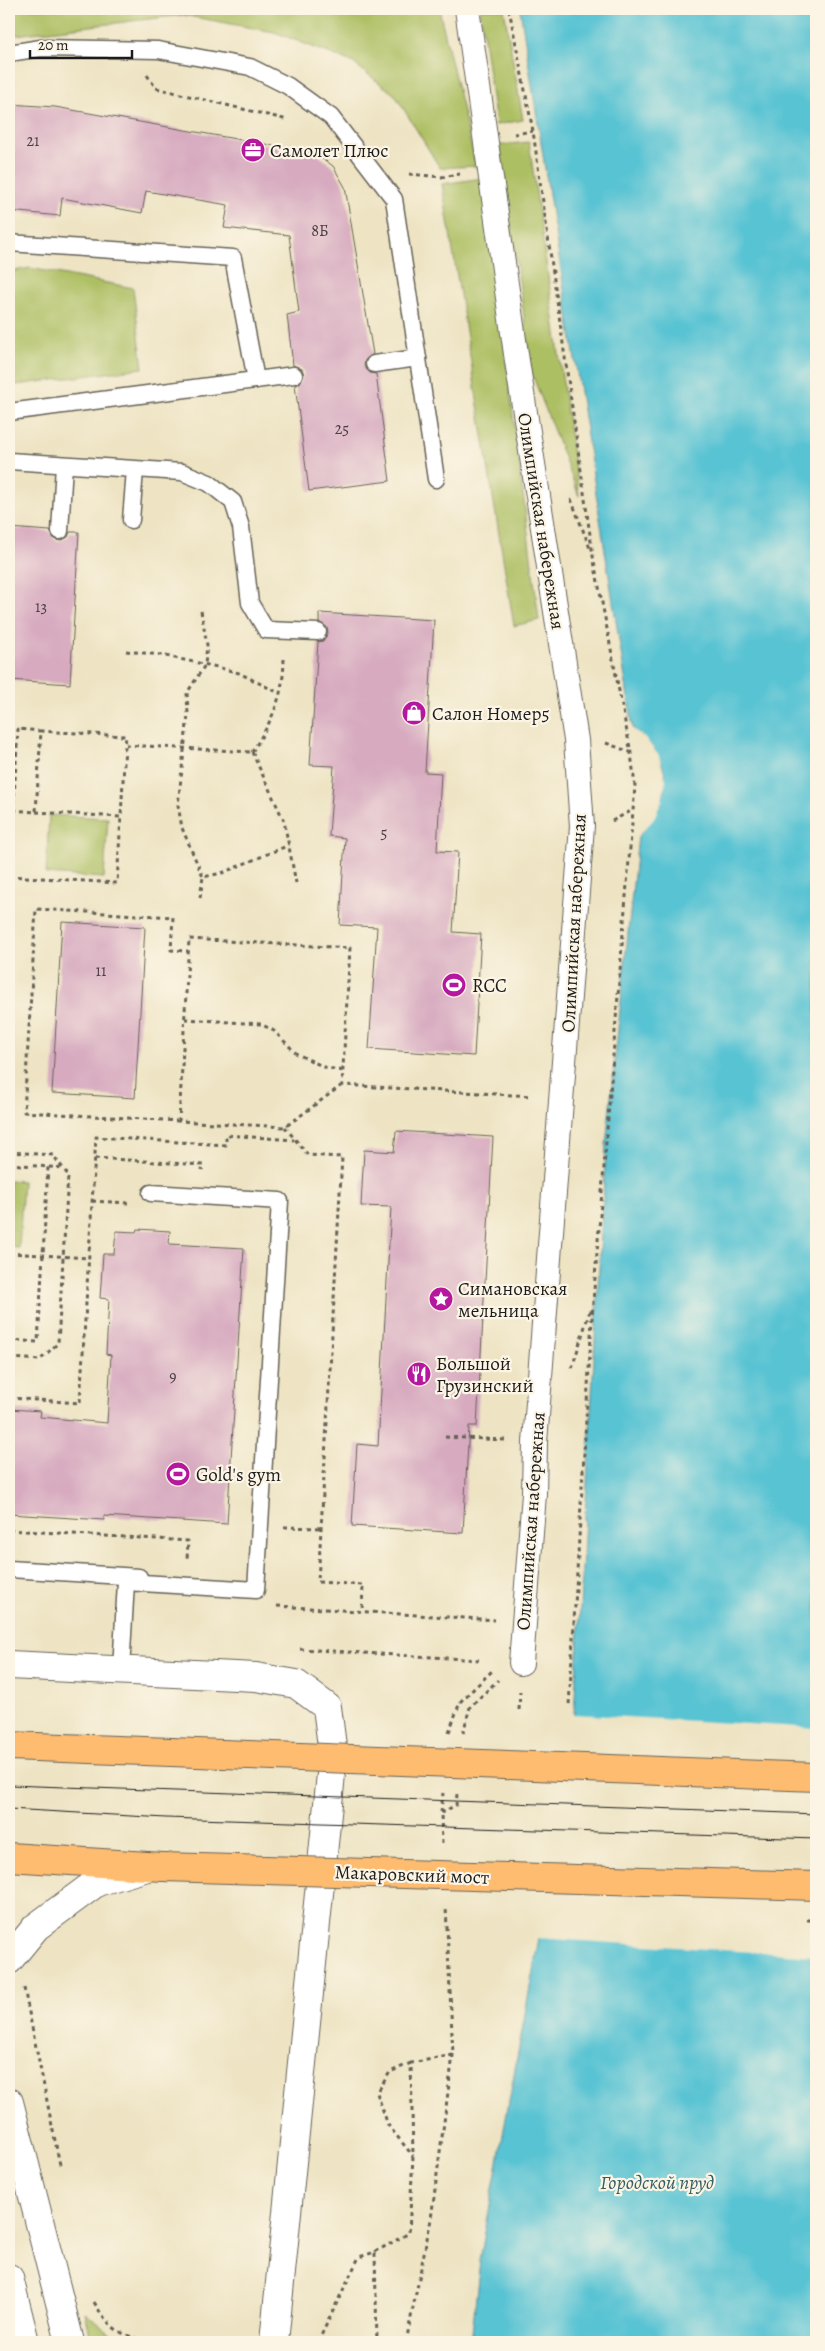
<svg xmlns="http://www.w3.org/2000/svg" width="825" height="2351" viewBox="0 0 825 2351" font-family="Alegreya,serif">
  <rect width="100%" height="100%" fill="#fcf5e5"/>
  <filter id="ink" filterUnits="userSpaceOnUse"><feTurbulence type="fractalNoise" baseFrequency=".02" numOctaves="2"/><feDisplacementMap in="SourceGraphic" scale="10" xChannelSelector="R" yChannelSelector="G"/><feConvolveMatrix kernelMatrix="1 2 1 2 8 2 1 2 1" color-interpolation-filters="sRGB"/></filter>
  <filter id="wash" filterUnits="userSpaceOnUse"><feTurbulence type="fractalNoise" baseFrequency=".0096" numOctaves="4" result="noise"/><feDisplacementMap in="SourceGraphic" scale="20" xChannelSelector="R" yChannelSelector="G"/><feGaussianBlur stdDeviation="1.12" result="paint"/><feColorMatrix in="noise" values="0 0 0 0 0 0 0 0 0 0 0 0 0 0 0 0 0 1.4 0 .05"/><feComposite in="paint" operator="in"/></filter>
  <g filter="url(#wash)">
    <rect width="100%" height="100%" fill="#eee4c4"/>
    <g fill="#adbf63" stroke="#646e40">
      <path d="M 12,9 L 439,9 L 476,166 L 440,168 L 395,95 L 352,62 L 274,32 L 183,15 L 15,35 Z"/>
      <path d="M 480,9 L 504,9 L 523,120 L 496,125 Z"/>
      <path d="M 529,142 L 579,496 L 532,374 L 500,145 Z"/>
      <path d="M 483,178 L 539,620 L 514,626 L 442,184 Z"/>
      <path d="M 30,268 L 133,288 L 143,368 L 9,386 L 9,272 Z"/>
      <path d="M 49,815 L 108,818 L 104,878 L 46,874 Z"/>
      <path d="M 9,1180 L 23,1181 L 19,1248 L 9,1247 Z"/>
      <path d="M 85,2313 L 122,2342 L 92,2342 Z"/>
    </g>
    <path fill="#58c3d3" stroke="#3a7078" d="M 520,9 L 816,9 L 816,2342 L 471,2342 L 480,2260 L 539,1938 L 574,1714 L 606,1145 L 638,836 C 673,799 676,761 633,729 Z"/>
    <g fill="#eee4c4">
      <path d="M 633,729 L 646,739 L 659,756 L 666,780 L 662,801 L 653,820 L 638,836 L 637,834 L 651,819 L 659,801 L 664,780 L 656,757 L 644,740 L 631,731 Z"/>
      <path d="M 572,1714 L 816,1728 L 816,1956 L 537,1938 Z"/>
    </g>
    <g id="blocks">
      <g fill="#d7aac0">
        <path d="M 9,104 L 55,107 L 315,153 L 333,166 L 345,187 L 373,354 L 365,360 L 364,366 L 370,373 L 376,374 L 390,481 L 309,491 L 295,385 L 300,383 L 304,374 L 302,369 L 293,365 L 287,315 L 299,312 L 289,235 L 224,228 L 228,205 L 146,191 L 142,213 L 62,198 L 60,216 L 9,211 Z"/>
        <path d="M 9,528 L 50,531 L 54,539 L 60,541 L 68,537 L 70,532 L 79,532 L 70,684 L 9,680 Z"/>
        <path d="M 319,613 L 434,620 L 425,772 L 441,773 L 437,851 L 458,852 L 453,932 L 481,934 L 474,1056 L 369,1049 L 377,927 L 340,925 L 345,838 L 329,836 L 334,766 L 310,765 L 318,642 L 323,641 L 328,633 L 327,627 L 319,622 Z"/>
        <path d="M 62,922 L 145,927 L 135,1098 L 52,1093 Z"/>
        <path d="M 396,1131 L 493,1137 L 477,1426 L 469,1426 L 463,1533 L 352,1526 L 357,1444 L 378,1446 L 391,1207 L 361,1206 L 364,1150 L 394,1152 Z"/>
        <path d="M 137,1229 L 170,1231 L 169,1244 L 244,1248 L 227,1524 L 104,1516 L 104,1520 L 9,1514 L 9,1409 L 41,1411 L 40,1417 L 107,1423 L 111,1355 L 106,1354 L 109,1299 L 100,1298 L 103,1254 L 114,1254 L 116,1231 L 136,1232 Z"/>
      </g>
    </g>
  </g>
  <g filter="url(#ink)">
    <use href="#blocks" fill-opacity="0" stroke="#666257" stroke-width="1"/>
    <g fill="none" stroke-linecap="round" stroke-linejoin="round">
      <defs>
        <g id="service">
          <path d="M 9,53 L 41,48 L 158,50 L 250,67 L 288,86 L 331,117 L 394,199 L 436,479"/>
          <path d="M 9,243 L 233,258 L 256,380"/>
          <path d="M 374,364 L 418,358"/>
          <path d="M 9,412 L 294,375"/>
          <path d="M 9,461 L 182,472 L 209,483 L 233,502 L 241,527 L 250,603 L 266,630 L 318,632"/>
          <path d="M 131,520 L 135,470"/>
          <path d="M 60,531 L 64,465"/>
          <path d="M 9,1569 L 139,1577"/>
          <path d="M 121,1670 L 126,1582 L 256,1590 L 280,1201 L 151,1193"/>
        </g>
        <path id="pedestrian" d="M 467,9 L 517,361 L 576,740 L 582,826 L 535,1442 L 534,1494 L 521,1663"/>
        <path id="minor" d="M 9,1665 L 256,1677 L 296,1684 L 327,1707 L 333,1754 L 274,2342"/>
        <g id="tertiary">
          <path d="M 9,1960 L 36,1927 L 97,1882 L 147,1867"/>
          <path d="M 9,2102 L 70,2342"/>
          <path d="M 9,2278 L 25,2342"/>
        </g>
        <g id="primary">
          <path d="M 9,1746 L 171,1752"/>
          <path d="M 9,1857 L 163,1867"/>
        </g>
      </defs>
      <use href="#service" stroke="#666257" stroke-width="19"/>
      <use href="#pedestrian" stroke="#666257" stroke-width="26"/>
      <use href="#minor" stroke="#666257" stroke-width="30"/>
      <use href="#tertiary" stroke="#666257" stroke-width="30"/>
      <use href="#primary" stroke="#666257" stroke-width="30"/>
      <g stroke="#666257" stroke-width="3" stroke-dasharray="4 4" stroke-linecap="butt">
        <path d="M 509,9 L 533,131 L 593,556 L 631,753 L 635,786 L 593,1302 L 569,1706"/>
        <path d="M 147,75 L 156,88 L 288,120"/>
        <path d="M 514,134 L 533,131"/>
        <path d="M 409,174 L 441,177 L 460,174"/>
        <path d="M 571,499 L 591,551"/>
        <path d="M 201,611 L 207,645 L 205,665 L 187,693 L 188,715 L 178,805 L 182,828 L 203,877"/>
        <path d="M 126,651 L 161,655 L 217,667 L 239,673 L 279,693"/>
        <path d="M 9,728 L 18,729 L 9,882"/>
        <path d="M 606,743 L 630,752"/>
        <path d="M 126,745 L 252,752"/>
        <path d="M 252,752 L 284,821 L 296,883"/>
        <path d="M 252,752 C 273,719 284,696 284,656"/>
        <path d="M 13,810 L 36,812 L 41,731 L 18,729"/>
        <path d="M 36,812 L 121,817 L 125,745 L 126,736 L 41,731"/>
        <path d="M 612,821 L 631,811"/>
        <path d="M 9,876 L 117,883 L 121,817"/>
        <path d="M 200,898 L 203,877 L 222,873 L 289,845"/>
        <path d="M 185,1019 L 261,1024 L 274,1031 L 297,1054 L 324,1067 L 343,1071"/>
        <path d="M 342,1085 L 285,1127 L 179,1121 L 189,939 L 350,948 L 342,1085 L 531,1096"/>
        <path d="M 179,1121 L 24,1112 L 36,909 L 173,917 L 171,950 L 188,951"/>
        <path d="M 285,1127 L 308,1155 L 342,1157 L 318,1582 L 363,1585 L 362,1612"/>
        <path d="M 9,1152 L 53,1155 L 68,1175 L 58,1343 L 40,1360 L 9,1358"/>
        <path d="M 95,1158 L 203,1165 L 202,1170"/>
        <path d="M 9,1164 L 63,1168"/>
        <path d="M 92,1201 L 129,1203"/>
        <path d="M 9,1253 L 89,1258"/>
        <path d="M 9,1340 L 38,1342 L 48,1167"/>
        <path d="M 572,1368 L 591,1307"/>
        <path d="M 9,1398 L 80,1403 L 96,1137 L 226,1145 L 226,1135 L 294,1140"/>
        <path d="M 445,1437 L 505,1440"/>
        <path d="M 284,1527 L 321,1528"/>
        <path d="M 9,1530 L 188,1541 L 187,1559"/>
        <path d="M 277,1606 L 495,1620"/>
        <path d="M 300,1649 L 479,1660"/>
        <path d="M 519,1710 L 520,1691"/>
        <path d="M 449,1732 L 460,1702 L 492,1671"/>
        <path d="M 463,1733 L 470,1707 L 498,1680"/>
        <path d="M 441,1813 L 456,1805 L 457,1794"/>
        <path d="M 442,1844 L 441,1813 L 443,1793"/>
        <path d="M 24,1988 L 60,2165"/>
        <path d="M 411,2063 L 390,2072 L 377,2093 L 388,2125 L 413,2156"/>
        <path d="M 375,2252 L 409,2233 L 413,2156 L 411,2063 L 453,2055"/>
        <path d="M 94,2302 C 110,2330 121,2336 153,2342"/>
        <path d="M 318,2342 L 359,2257 L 375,2252 L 377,2342"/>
        <path d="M 406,2342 L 431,2219 L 453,2055 L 446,1907"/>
      </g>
      <use href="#service" stroke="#fff" stroke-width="16"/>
      <use href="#pedestrian" stroke="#fff" stroke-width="24"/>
      <use href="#minor" stroke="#fff" stroke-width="28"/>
      <use href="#tertiary" stroke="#fff" stroke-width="28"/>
      <use href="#primary" stroke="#febc70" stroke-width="28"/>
      <g stroke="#1c1c1c" stroke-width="1">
        <path d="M 9,1785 L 816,1814"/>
        <path d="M 9,1809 L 166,1818 L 816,1839"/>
      </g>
      <defs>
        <g id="primary-bridge">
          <path d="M 171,1752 L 816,1777"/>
          <path d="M 163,1867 L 816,1886"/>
        </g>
      </defs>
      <use href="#primary-bridge" stroke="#666257" stroke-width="30" stroke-linecap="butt"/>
      <path stroke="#666257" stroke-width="3" stroke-dasharray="4 4" stroke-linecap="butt" d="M 807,1920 L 816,1920"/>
      <use href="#primary-bridge" stroke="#febc70" stroke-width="28"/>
    </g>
  </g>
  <defs>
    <symbol id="office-disc" viewBox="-11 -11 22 22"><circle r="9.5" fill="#b5179e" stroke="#fcf5e5"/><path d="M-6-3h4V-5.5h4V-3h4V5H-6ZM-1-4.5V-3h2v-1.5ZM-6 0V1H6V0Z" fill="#fff"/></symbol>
    <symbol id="shop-disc" viewBox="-11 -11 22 22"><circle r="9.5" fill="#b5179e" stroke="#fcf5e5"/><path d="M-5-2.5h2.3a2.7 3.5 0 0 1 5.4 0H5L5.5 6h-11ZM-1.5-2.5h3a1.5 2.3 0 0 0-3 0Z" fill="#fff"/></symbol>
    <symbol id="stadium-disc" viewBox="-11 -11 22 22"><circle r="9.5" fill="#b5179e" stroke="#fcf5e5"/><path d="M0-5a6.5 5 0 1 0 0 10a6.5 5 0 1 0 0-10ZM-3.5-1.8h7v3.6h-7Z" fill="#fff"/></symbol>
    <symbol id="sight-disc" viewBox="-11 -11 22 22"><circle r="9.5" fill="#b5179e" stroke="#fcf5e5"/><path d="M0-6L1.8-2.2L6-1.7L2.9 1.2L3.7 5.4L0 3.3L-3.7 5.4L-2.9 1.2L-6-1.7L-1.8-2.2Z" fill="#fff"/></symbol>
    <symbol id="restaurant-disc" viewBox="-11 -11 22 22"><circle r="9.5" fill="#b5179e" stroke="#fcf5e5"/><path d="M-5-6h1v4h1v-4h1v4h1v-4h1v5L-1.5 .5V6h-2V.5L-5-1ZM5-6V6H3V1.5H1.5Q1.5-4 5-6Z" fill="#fff"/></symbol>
  </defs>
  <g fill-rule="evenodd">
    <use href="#office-disc" x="239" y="136" width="28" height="28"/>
    <use href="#shop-disc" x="400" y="699" width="28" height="28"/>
    <use href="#stadium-disc" x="440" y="971" width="28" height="28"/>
    <use href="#sight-disc" x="427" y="1285" width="28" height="28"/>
    <use href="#restaurant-disc" x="405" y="1360" width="28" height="28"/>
    <use href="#stadium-disc" x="164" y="1460" width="28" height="28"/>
  </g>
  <g text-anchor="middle" stroke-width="4.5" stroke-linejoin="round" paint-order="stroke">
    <g font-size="16" fill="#4b4045">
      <text x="33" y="146">21</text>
      <text x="320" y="236">8Б</text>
      <text x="342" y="434">25</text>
      <text x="41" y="612">13</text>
      <text x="384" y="838">5</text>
      <text x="101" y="976">11</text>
      <text x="173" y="1382">9</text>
    </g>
    <g font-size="19" fill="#1c1c1c" stroke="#fcf5e5" text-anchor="start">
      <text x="270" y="157">Самолет Плюс</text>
      <text x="432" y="720">Салон Номер5</text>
      <text x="472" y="992">RCC</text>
      <text x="458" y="1295">Симановская<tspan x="458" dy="22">мельница</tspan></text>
      <text x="436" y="1370">Большой<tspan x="436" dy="22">Грузинский</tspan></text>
      <text x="196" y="1481">Gold's gym</text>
    </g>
    <g font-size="19" fill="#1c1c1c" stroke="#fcf5e5">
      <text transform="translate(542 521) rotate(81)" y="7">Олимпийская набережная</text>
      <text transform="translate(573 923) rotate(-87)" y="7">Олимпийская набережная</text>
      <text transform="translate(530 1521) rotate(-86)" y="7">Олимпийская набережная</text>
      <text transform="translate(412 1874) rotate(2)" y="7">Макаровский мост</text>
    </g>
    <g font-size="20" font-style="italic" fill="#345f65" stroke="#fcf5e5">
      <text x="657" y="2189">Городской пруд</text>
    </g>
  </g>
  <rect width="825" height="2351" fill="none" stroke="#fcf5e5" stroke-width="30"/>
  <path d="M30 50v8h102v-8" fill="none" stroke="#1c1c1c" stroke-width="2.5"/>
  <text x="38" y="50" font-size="15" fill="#1c1c1c" stroke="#fcf5e5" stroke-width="4" paint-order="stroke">20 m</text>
</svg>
